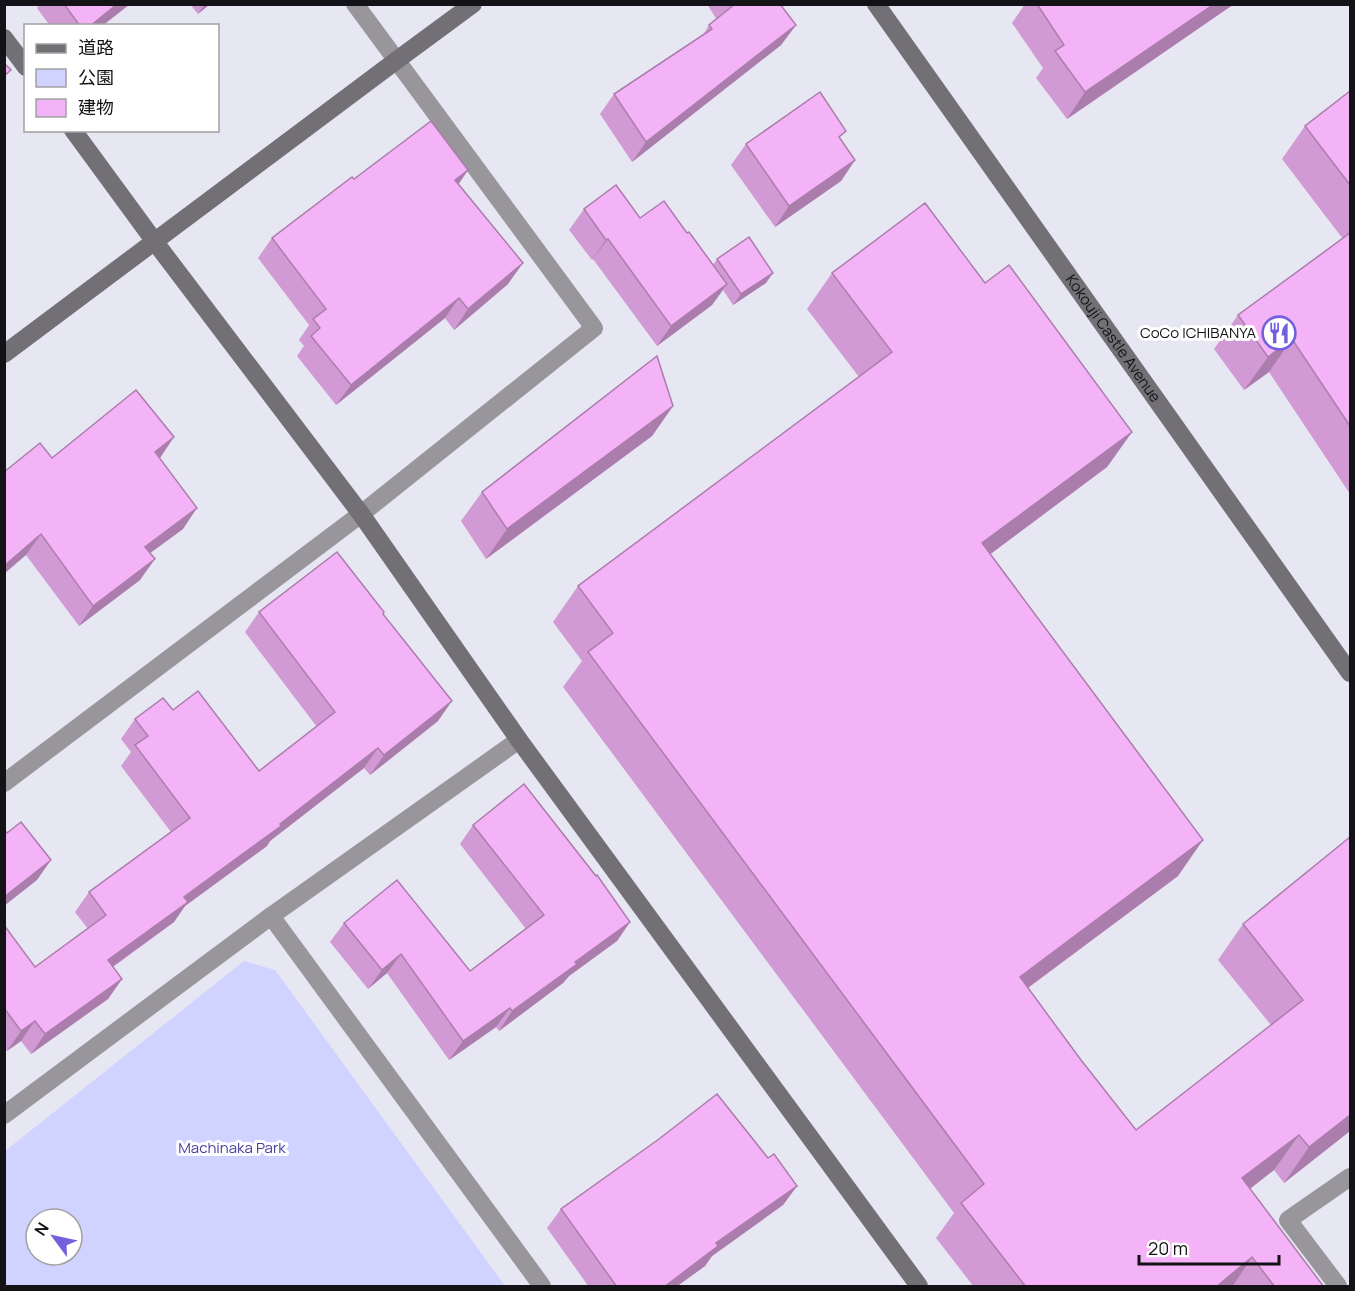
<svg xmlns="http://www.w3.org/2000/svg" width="1355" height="1291" viewBox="0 0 1355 1291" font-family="Manrope,'Noto Sans JP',sans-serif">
  <rect width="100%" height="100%" fill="#e6e7f2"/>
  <path fill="#d0d2ff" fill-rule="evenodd" d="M 244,961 L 275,970 L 505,1286 L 5,1286 L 5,1151 ZM 36,1219 L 72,1219 L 72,1255 L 36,1255 Z"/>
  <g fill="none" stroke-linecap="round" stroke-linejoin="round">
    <g stroke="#98969a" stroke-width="18">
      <path d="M 4,783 L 361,514 L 594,328 L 355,4"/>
      <path d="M 271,916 L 542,1286"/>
      <path d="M 4,1115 L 271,916 L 519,740"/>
      <path d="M 1338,1286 L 1288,1220 L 1350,1177"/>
    </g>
    <g stroke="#726f75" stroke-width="18">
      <path id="s1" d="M 876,4 L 1350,673"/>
      <path d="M 4,38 L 26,67"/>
      <path d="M 73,130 L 155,242 L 361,514 L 519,740 L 919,1286"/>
      <path d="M 4,354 L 397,60 L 473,4"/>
    </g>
  </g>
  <g fill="#d29ad4">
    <path d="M 40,4 L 130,4 L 102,26 L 50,26 L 37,8 Z"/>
    <path d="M 190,4 L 210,4 L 198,14 Z"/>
    <path d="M 707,4 L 780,4 L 796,25 L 781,45 L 632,162 L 600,114 L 614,94 L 703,35 L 709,25 L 717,20 Z"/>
    <path d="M 1025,4 L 1234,4 L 1067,119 L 1036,78 L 1043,68 L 1012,23 Z"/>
    <path d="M 1350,91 L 1350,494 L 1269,372 L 1244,390 L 1214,349 L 1238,315 L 1343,239 L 1282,159 L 1305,126 Z"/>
    <path d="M 841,139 L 855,160 L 841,181 L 775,227 L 731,165 L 746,144 Z"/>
    <path d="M 468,170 L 458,184 L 508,284 L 454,330 L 445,318 L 336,405 L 297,356 L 304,346 L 299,340 L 309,325 L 258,258 L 272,238 L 354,179 Z"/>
    <path d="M 584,209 L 640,218 L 687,233 L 713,265 L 717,259 L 766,283 L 733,305 L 723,290 L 712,305 L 657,346 L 593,259 L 592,260 L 569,230 Z"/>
    <path d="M 832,273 L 985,283 L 1132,432 L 1107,467 L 990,554 L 1178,876 L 1028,988 L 1081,1060 L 1136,1130 L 1271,1025 L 1218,960 L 1243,924 L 1350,837 L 1350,1131 L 1284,1183 L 1274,1170 L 1250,1189 L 1324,1287 L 974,1287 L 936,1238 L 954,1213 L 563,687 L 582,661 L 553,622 L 578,586 L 859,377 L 807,309 Z"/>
    <path d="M 673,406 L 652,436 L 486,559 L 461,521 L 482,492 Z"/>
    <path d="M 52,458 L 183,529 L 150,553 L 140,580 L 79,626 L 26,555 Z"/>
    <path d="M 259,612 L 384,612 L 383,614 L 438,721 L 370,775 L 364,768 L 270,841 L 267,846 L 185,906 L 174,922 L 113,967 L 122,979 L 108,999 L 31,1054 L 21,1041 L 7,1051 L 4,1047 L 4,925 L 35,967 L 88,929 L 75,912 L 89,892 L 171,832 L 121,766 L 131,752 L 121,739 L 135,719 L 173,710 L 259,771 L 317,727 L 245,632 Z"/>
    <path d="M 473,825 L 630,922 L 617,941 L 569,976 L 563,983 L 499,1031 L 496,1027 L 449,1060 L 387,973 L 368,989 L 330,942 L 344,923 L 470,971 L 526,929 L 460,844 Z"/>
    <path d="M 768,1158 L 797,1186 L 783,1205 L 712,1256 L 705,1266 L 676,1287 L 589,1287 L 547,1228 L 561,1209 Z"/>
  </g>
  <g fill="#ab7dac">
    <path d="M 117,4 L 130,4 L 102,26 L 90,26 Z"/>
    <path d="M 205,4 L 210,4 L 198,14 Z"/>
    <path d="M 1214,4 L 1234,4 L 1067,119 L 1085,92 Z"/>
    <path d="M 796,25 L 781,45 L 632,162 L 646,142 Z"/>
    <path d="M 855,160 L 841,181 L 775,227 L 789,206 Z"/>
    <path d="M 468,170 L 454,191 L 455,180 Z"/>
    <path d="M 608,239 L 593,259 L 592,260 L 606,240 Z"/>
    <path d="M 523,263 L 508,284 L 454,330 L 468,309 Z"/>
    <path d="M 773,273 L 766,283 L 733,305 L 741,294 Z"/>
    <path d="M 727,284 L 712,305 L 657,346 L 671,326 Z"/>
    <path d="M 459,298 L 445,318 L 336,405 L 351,385 Z"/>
    <path d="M 1292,339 L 1269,372 L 1244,390 L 1268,357 Z"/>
    <path d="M 673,406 L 652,436 L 486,559 L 507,529 Z"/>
    <path d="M 1132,432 L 1107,467 L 957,579 L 982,543 Z"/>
    <path d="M 174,437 L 160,458 L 155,452 Z"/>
    <path d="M 197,508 L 183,529 L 131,567 L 145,547 Z"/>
    <path d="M 41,534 L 26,555 L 4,574 L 4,566 Z"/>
    <path d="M 155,559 L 140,580 L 79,626 L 93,606 Z"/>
    <path d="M 452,701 L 438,721 L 370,775 L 384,755 Z"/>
    <path d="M 378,748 L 364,768 L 270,841 L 267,846 L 185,906 L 174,922 L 94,980 L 108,960 L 184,897 Z"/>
    <path d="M 1203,840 L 1178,876 L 995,1012 L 1020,977 Z"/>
    <path d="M 51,860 L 37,880 L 4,906 L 4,897 Z"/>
    <path d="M 630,922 L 617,941 L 569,976 L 563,983 L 499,1031 L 512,1011 L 575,962 Z"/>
    <path d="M 401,954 L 387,973 L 368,989 L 382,970 Z"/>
    <path d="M 122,979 L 108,999 L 31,1054 L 45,1034 Z"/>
    <path d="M 510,1008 L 496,1027 L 449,1060 L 463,1041 Z"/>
    <path d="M 35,1021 L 21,1041 L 7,1051 L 21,1031 Z"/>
    <path d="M 1350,1115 L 1350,1131 L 1284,1183 L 1309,1147 Z"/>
    <path d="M 1299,1135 L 1274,1170 L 1217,1214 L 1242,1178 Z"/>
    <path d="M 797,1186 L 783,1205 L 712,1256 L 705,1266 L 676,1287 L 664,1287 L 716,1243 Z"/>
    <path d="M 1252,1257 L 1232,1287 L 1216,1287 Z"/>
  </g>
  <g fill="#f4b3f6" stroke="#ab7dac" stroke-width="1.5">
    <path d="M 64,4 L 117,4 L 90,26 L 80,26 Z"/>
    <path d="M 735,4 L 780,4 L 796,25 L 646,142 L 614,94 L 712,29 L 709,25 Z"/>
    <path d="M 1037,4 L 1214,4 L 1085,92 L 1055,51 L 1064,45 Z"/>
    <path d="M 4,63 L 11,70 L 4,76 Z"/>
    <path d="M 1350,91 L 1350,185 L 1305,126 Z"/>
    <path d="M 820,92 L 846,131 L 839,137 L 855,160 L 789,206 L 746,144 Z"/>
    <path d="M 431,121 L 468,170 L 455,180 L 523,263 L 468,309 L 459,298 L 351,385 L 311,336 L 320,328 L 313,319 L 326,309 L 272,238 L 352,177 L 354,179 Z"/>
    <path d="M 616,185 L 640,218 L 664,201 L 687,233 L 689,232 L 727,284 L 671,326 L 608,239 L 606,240 L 584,209 Z"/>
    <path d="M 925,203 L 985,283 L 1009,265 L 1132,432 L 982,543 L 1203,840 L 1020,977 L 1081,1060 L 1136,1130 L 1303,1000 L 1243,924 L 1350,837 L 1350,1115 L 1309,1147 L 1299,1135 L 1242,1178 L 1324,1287 L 1275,1287 L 1252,1257 L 1216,1287 L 1026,1287 L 961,1203 L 984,1184 L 588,652 L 613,633 L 578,586 L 892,352 L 832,273 Z"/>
    <path d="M 1350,233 L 1350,426 L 1292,339 L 1268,357 L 1238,315 Z"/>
    <path d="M 749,237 L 773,273 L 741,294 L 717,259 Z"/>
    <path d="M 657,356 L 673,406 L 507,529 L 482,492 Z"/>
    <path d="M 136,390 L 174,437 L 155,452 L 197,508 L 145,547 L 155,559 L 93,606 L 41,534 L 4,566 L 4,472 L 40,443 L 52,458 Z"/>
    <path d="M 337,552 L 384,612 L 383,614 L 452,701 L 384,755 L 378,748 L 280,824 L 281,826 L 184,897 L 188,902 L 108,960 L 122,979 L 45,1034 L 35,1021 L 21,1031 L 4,1008 L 4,925 L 35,967 L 106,915 L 89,892 L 190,818 L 135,745 L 148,736 L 135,719 L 163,698 L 173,710 L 198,691 L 259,771 L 335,712 L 259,612 Z"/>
    <path d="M 524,784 L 596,876 L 597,875 L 630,922 L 575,962 L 577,964 L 512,1011 L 510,1008 L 463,1041 L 401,954 L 382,970 L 344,923 L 397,880 L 470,971 L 544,915 L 473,825 Z"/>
    <path d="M 21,822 L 51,860 L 4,897 L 4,829 L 7,833 Z"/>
    <path d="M 717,1094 L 768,1158 L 774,1154 L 797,1186 L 716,1243 L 718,1246 L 664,1287 L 617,1287 L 561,1209 L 659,1139 Z"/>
  </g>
  <defs>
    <symbol id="restaurant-ring" viewBox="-11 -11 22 22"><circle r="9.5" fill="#fff" stroke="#7261dc" stroke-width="1.5"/><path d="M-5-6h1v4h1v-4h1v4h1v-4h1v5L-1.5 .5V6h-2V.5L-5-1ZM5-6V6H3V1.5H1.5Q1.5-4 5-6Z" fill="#7261dc"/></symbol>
  </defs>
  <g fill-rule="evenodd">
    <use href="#restaurant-ring" x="1260" y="314" width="38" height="38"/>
  </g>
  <g text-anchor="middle" stroke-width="6" stroke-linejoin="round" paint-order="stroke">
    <g font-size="15" fill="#131317" stroke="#fff" text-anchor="end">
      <text x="1256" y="338">CoCo ICHIBANYA</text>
    </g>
    <g font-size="15" fill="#131317" stroke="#fff">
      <text dy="5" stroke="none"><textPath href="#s1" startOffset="410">Kokouji Castle Avenue</textPath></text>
    </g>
    <g font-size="15" fill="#463d99" stroke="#fff">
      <text x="232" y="1153">Machinaka Park</text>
    </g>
  </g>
  <rect width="1355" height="1291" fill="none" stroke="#131317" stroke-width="12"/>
  <rect x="24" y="24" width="195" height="108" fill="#ffffff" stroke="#a1a1a2" stroke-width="1.5"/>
  <rect x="36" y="44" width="30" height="9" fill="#726f75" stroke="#a1a1a2" stroke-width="1.5"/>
  <text x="78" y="54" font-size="18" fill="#131317">道路</text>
  <rect x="36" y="69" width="30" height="18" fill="#d0d2ff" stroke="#a1a1a2" stroke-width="1.5"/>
  <text x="78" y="84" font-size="18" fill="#131317">公園</text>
  <rect x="36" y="99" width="30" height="18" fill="#f4b3f6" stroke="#a1a1a2" stroke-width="1.5"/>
  <text x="78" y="114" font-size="18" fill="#131317">建物</text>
  <g transform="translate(54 1237) rotate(303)"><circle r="28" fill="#ffffff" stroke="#a1a1a2" stroke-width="1.5"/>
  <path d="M0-4.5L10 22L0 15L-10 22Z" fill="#7261dc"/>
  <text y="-9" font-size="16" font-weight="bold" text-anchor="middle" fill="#131317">N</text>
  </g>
  <path d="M1139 1255v9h140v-9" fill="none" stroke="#131317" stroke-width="3"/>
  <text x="1148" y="1255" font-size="18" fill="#131317" stroke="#ffffff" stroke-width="4.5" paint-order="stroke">20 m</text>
</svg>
